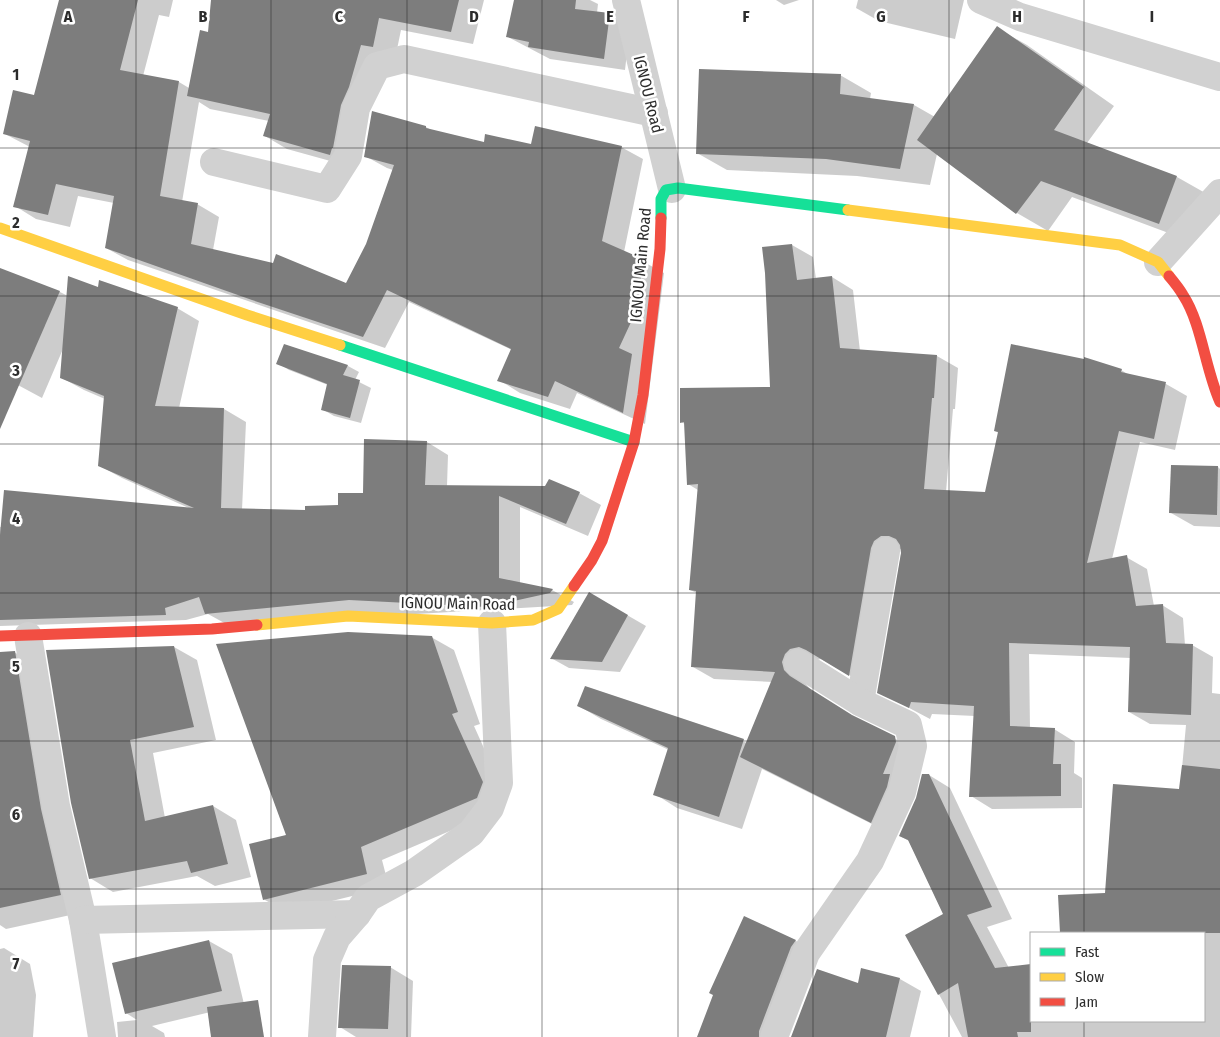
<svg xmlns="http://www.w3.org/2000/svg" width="1220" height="1037" viewBox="0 0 1220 1037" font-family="'Fira Sans Condensed',sans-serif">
  <rect width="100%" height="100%" fill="#fff"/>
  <g fill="#0003">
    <path d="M 93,0 L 173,0 L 169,17 L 159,15 L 143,76 L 179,82 L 189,88 L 249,42 L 259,0 L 484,0 L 473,44 L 401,30 L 395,59 L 383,56 L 352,167 L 287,149 L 265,136 L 269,121 L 210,109 L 199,102 L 182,202 L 197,204 L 219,217 L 213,250 L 347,285 L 367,245 L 393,170 L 387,168 L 365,156 L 426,127 L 431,130 L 485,143 L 532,146 L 621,147 L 643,159 L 624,252 L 642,261 L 664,273 L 645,424 L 577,393 L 570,409 L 520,393 L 499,380 L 512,350 L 409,302 L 385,348 L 128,260 L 106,248 L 114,203 L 78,196 L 70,227 L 36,219 L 15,206 L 30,147 L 5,134 L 35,96 Z"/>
    <path d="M 516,0 L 590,0 L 598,4 L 597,13 L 610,15 L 630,27 L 625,70 L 550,59 L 508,37 Z"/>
    <path d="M 776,0 L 799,0 L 784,5 Z"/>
    <path d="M 858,0 L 964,0 L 955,39 L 879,21 L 856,8 Z"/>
    <path d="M 997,28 L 1027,45 L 1114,106 L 1087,143 L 1177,177 L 1207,194 L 1190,241 L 1072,197 L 1048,231 L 1017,213 L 937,154 L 930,185 L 857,176 L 727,170 L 697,153 L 840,75 L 871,93 L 870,99 L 914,105 L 935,117 Z"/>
    <path d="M 792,245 L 813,257 L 816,279 L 832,277 L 853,290 L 860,351 L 937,356 L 958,368 L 955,409 L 953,409 L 946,492 L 986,494 L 999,433 L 995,431 L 1121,370 L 1131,376 L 1166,384 L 1187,396 L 1175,450 L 1140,442 L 1112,559 L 1126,557 L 1147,569 L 1154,606 L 1162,605 L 1183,618 L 1185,645 L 1192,645 L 1213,657 L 1212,693 L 1220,694 L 1220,1037 L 962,1037 L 907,935 L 944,915 L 909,841 L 900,836 L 929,775 L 950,788 L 1012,919 L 987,927 L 1009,968 L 1031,965 L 1031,1021 L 1204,1021 L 1204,933 L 1061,933 L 1060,897 L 1106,894 L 1180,790 L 1186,725 L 1150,724 L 1129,712 L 1131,658 L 1029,654 L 1030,728 L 1054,729 L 1075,742 L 1074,773 L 1082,778 L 1082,808 L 992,809 L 971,796 L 975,716 L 932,714 L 930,719 L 879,692 L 902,548 L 895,553 L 870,687 L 821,659 L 812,661 L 805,683 L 811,690 L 859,720 L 915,749 L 892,834 L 762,769 L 742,829 L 677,808 L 655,794 L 669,750 L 601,719 L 579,706 L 586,688 L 747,743 L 773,682 L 714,679 L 693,667 L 697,593 L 690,590 L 698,490 L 688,484 L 685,424 L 681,422 L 771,388 L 767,273 L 763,248 Z"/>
    <path d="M 6,272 L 60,292 L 68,296 L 99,289 L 177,308 L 199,321 L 179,408 L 224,409 L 246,422 L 242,510 L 306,512 L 339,506 L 364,494 L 427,442 L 448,455 L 447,486 L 579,493 L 601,505 L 588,536 L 520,507 L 520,584 L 552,590 L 574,602 L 572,605 L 228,625 L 208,614 L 186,620 L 0,626 L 0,527 L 191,509 L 122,478 L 100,466 L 105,399 L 84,390 L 62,378 L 63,349 L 42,398 L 16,384 L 0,410 L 0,289 Z"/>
    <path d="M 285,345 L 348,366 L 359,372 L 355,380 L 371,388 L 361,423 L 334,416 L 322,409 L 328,385 L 289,370 L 278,363 Z"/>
    <path d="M 1218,467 L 1220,469 L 1220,527 L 1194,526 L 1171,513 Z"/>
    <path d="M 589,593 L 646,626 L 620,672 L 569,668 L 551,658 Z"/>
    <path d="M 431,637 L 454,650 L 480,724 L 474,726 L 505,795 L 499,810 L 382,860 L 389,887 L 287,912 L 265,900 L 288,836 Z"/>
    <path d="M 174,647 L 197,660 L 216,740 L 153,753 L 165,818 L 213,806 L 236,820 L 251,877 L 215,886 L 197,876 L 113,892 L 90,878 L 73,803 Z"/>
    <path d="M 14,652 L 43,669 L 89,911 L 6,929 L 0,925 L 0,653 Z"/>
    <path d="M 744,918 L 796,941 L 816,953 L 783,1037 L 699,1037 Z"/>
    <path d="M 209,941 L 232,954 L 244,1004 L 152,1026 L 164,1033 L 165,1037 L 118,1037 L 117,1022 L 137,1020 L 126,1013 Z"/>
    <path d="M 4,948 L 30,964 L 36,995 L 33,1037 L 0,1037 L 0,949 Z"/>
    <path d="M 390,967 L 413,981 L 411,1037 L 356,1037 L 340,1027 Z"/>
    <path d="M 900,979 L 921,991 L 910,1037 L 792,1037 L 858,985 Z"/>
  </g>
  <g fill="#7d7d7d">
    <path d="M 59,0 L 138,0 L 120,70 L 179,81 L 160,196 L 198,203 L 191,244 L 273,263 L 276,254 L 346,283 L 366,244 L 394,165 L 364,157 L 372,111 L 426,126 L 426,128 L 484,142 L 485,134 L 531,144 L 535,126 L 622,146 L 602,241 L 643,259 L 638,307 L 619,348 L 632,354 L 623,413 L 555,381 L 548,397 L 497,381 L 511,349 L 387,290 L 363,337 L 252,300 L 105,248 L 114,196 L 56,184 L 48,215 L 13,207 L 30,141 L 3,134 L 13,90 L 34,95 Z"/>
    <path d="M 211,0 L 459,0 L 451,32 L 379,18 L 373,47 L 361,45 L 349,87 L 341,105 L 333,148 L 332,148 L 330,155 L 263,136 L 270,114 L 187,96 L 200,30 L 208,32 Z"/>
    <path d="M 514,0 L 576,0 L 575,9 L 610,13 L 604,59 L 528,47 L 529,42 L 506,37 Z"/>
    <path d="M 997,26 L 1084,87 L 1054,130 L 1177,176 L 1159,224 L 1041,181 L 1016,214 L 917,140 Z"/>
    <path d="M 699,69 L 841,74 L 840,94 L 914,104 L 900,169 L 826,159 L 696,154 Z"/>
    <path d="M 792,244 L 797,280 L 832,276 L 840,348 L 937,355 L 934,398 L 932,398 L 924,489 L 985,492 L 998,432 L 994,431 L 1011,344 L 1084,359 L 1084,357 L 1122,369 L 1121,372 L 1166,382 L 1154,439 L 1119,431 L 1087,563 L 1127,555 L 1136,606 L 1163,604 L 1166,643 L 1193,644 L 1191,715 L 1128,712 L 1130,647 L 1009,643 L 1010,726 L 1055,728 L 1053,764 L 1061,764 L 1061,796 L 969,797 L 974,706 L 911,702 L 909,708 L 877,693 L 901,553 L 900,545 L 896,539 L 889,536 L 881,536 L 874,541 L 871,548 L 849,676 L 806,650 L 799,647 L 790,649 L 785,654 L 782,662 L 784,670 L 790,676 L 852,715 L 895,736 L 896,742 L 883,774 L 890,774 L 887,787 L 871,823 L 740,757 L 775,672 L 691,667 L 696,591 L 689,590 L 698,484 L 687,485 L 684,422 L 680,423 L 680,388 L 770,387 L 765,273 L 762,247 Z"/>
    <path d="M 0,268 L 60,291 L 0,429 Z"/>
    <path d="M 68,276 L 98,287 L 99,280 L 178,307 L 155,406 L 224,408 L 221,508 L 305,510 L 305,506 L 338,505 L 338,493 L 363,493 L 364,439 L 427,441 L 425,485 L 545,486 L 549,479 L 580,492 L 566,524 L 499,496 L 499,578 L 553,589 L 550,593 L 487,607 L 349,600 L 205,614 L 199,597 L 165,608 L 166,615 L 0,620 L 0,535 L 4,490 L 194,508 L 98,466 L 104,396 L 60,378 Z"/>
    <path d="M 284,344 L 348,365 L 343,375 L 360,380 L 350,418 L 321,410 L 327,384 L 276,364 Z"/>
    <path d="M 1171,465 L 1218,466 L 1217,515 L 1169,513 Z"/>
    <path d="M 589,592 L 628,615 L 602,662 L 550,659 Z"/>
    <path d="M 348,632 L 432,636 L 458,712 L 452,714 L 483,782 L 477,798 L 361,847 L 367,874 L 263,900 L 249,844 L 286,835 L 216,644 Z"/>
    <path d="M 174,646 L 194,727 L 130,740 L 145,821 L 213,805 L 228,864 L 191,873 L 187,861 L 89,879 L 71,803 L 46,650 Z"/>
    <path d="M 15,651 L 41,809 L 61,895 L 0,908 L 0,652 Z"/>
    <path d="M 585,686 L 744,739 L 719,817 L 653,795 L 668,748 L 577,706 Z"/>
    <path d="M 1182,765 L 1220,769 L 1220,933 L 1060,933 L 1058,895 L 1105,893 L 1113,784 L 1179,789 Z"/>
    <path d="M 922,774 L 929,774 L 992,907 L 967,915 L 995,968 L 1031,964 L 1031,1032 L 1017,1032 L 1018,1037 L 968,1037 L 958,983 L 938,995 L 905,935 L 943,914 L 908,840 L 899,836 L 916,798 Z"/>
    <path d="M 744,916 L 796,940 L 791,947 L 759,1031 L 759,1037 L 697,1037 L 713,995 L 709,993 Z"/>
    <path d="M 209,940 L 222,991 L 125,1014 L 112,963 Z"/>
    <path d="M 342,965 L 391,966 L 388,1029 L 338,1028 Z"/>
    <path d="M 861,968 L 900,978 L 886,1037 L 791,1037 L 817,969 L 858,983 Z"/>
    <path d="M 258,1000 L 264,1037 L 211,1037 L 207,1007 Z"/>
  </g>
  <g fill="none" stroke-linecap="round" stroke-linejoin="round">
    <g stroke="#d1d1d1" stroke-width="28">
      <path d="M 626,0 L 672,189"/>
      <path d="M 981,0 L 1020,17 L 1220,77"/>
      <path d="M 214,162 L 327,189 L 348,156 L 356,108 L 377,66 L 404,59 L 654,113"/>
      <path d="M 1158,262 L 1220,193"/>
      <path d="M 28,636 L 56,806 L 83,920 L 102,1037"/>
      <path d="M 860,702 L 886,551"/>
      <path d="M 83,920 L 357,914"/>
      <path d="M 322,1037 L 327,960 L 337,937 L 357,914 L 368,898 L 414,873 L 471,833 L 490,808 L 499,783 L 492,623"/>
      <path d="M 774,1037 L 806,953 L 870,861 L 902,792 L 913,746 L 908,725 L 860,702 L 798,663"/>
    </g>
    <g stroke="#16e098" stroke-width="11">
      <path d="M 661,218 L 661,199 L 666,190 L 678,188 L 848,210"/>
      <path d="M 340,345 L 634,442"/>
    </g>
    <g stroke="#ffcf43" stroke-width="11">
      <path d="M 848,210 L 1120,245 L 1158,262 L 1169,276"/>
      <path d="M 0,228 L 247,315 L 340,345"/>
      <path d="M 257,625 L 348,616 L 492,623 L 533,620 L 558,609 L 574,586"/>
    </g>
    <g stroke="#f24e42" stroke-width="11">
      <path d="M 1169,276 C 1174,282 1179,288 1183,295 C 1202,324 1205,369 1220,402"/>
      <path d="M 574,586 L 592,560 L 602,541 L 634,442 L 643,395 L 660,249 L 661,218"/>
      <path d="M 0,636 L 212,629 L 257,625"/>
    </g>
  </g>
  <path fill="none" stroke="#2c2c2c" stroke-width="1" stroke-opacity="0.55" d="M 136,0 L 136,1037M 271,0 L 271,1037M 407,0 L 407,1037M 542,0 L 542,1037M 678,0 L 678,1037M 813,0 L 813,1037M 949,0 L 949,1037M 1084,0 L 1084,933M 0,148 L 1220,148M 0,296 L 1220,296M 0,444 L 1220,444M 0,593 L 1220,593M 0,741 L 1220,741M 0,889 L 1220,889M 1084,1021 L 1084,1037"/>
  <g text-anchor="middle" stroke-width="5" stroke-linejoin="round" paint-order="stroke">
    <g font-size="16" fill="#2c2c2c" stroke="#fff">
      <text transform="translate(649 94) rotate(76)" y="6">IGNOU Road</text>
      <text transform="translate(640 265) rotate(-85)" y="6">IGNOU Main Road</text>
      <text transform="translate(458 603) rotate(1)" y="6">IGNOU Main Road</text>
    </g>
  </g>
  <g font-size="16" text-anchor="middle" font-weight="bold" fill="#2c2c2c" stroke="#fff" stroke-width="5" stroke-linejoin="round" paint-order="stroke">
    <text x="68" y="22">A</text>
    <text x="203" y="22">B</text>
    <text x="339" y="22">C</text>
    <text x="474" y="22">D</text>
    <text x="610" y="22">E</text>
    <text x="746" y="22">F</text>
    <text x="881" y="22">G</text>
    <text x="1017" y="22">H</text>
    <text x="1152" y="22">I</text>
    <text x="16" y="80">1</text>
    <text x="16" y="228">2</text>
    <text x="16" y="376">3</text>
    <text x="16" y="524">4</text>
    <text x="16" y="672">5</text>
    <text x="16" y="820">6</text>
    <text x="16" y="969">7</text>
  </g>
  <rect x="1030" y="932" width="175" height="90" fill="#ffffff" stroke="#ababab"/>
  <rect x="1040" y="948" width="25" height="8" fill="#16e098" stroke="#ababab"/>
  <text x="1075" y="957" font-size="15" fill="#2c2c2c">Fast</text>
  <rect x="1040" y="973" width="25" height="8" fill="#ffcf43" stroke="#ababab"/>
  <text x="1075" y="982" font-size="15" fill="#2c2c2c">Slow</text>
  <rect x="1040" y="998" width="25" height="8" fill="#f24e42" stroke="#ababab"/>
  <text x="1075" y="1007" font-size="15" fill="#2c2c2c">Jam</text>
</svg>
